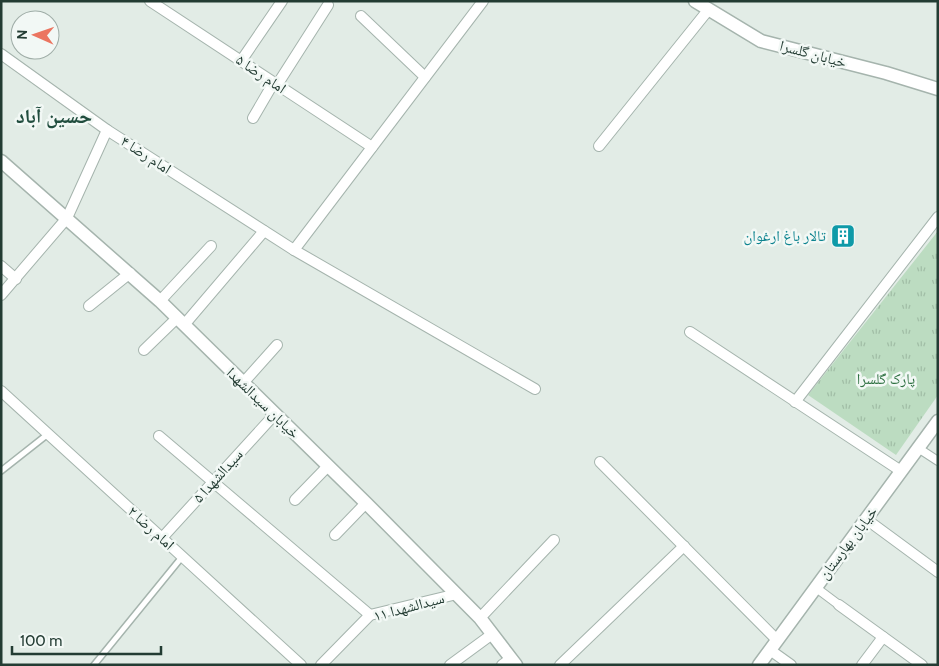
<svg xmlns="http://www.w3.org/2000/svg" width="939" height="666" viewBox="0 0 939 666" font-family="Cabin,'Noto Naskh Arabic',sans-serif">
  <defs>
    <pattern id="park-tufts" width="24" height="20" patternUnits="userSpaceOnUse" patternTransform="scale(1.25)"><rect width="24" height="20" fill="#bcdcc1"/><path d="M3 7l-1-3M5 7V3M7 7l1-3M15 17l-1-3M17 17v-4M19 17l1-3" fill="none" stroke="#a1bea6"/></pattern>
  </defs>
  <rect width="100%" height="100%" fill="#e2ece6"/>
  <path fill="url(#park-tufts)" d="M 938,231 L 938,395 L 896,455 L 808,395 Z"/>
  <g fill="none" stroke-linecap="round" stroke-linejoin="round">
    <defs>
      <g id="service">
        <path d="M 1,471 L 48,434"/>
        <path d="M 94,665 L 182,557"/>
      </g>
      <g id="pedestrian">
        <path d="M 918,448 L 938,461"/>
        <path d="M 815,587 L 839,605"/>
      </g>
      <g id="minor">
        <path d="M 150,1 L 372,147"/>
        <path d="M 361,16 L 425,77"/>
        <path d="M 1,54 L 107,130 L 294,250 L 535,389"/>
        <path d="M 241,61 L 282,1"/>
        <path d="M 277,85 L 328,5"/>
        <path d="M 253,118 L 274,82"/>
        <path d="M 599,146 L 709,9"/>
        <path d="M 294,250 L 483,1"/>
        <path d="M 1,266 L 16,279"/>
        <path d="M 1,295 L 67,218 L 107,130"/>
        <path d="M 160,301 L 211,246"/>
        <path d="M 89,306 L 130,273"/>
        <path d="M 184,325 L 264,231"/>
        <path d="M 690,332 L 901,471"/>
        <path d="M 144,350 L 177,318"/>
        <path d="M 243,383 L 277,345"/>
        <path d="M 1,391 L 301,665"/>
        <path d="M 795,402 L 938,217"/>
        <path d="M 159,436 L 370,615"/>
        <path d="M 600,462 L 777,640"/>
        <path d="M 295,500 L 328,466"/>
        <path d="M 866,519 L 938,572"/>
        <path d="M 335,535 L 366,503"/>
        <path d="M 162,538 L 275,414"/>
        <path d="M 839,605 L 922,665"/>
        <path d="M 480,618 L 554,540"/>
        <path d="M 770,650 L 791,665"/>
        <path d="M 321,665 L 370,615 L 457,594"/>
        <path d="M 450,665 L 491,635"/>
        <path d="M 502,665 L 510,659"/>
        <path d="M 560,665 L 684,546"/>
        <path d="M 862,665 L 883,637"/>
      </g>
      <g id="tertiary">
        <path d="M 695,1 L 761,41 L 886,73 L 938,89"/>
        <path d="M 1,161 L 160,301 L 366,503 L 480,618 L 516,665"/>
        <path d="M 759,665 L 938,421"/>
      </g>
    </defs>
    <use href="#service" stroke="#a5b4ad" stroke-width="8"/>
    <use href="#pedestrian" stroke="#a5b4ad" stroke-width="10"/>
    <use href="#minor" stroke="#a5b4ad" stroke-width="12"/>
    <use href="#tertiary" stroke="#a5b4ad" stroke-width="15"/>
    <use href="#service" stroke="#fff" stroke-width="5"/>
    <use href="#pedestrian" stroke="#fff" stroke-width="8"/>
    <use href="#minor" stroke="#fff" stroke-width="10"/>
    <use href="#tertiary" stroke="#fff" stroke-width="12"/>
  </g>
  <defs>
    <symbol id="building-square" viewBox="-11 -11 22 22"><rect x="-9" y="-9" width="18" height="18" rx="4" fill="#0f9aa8" stroke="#f2f8f5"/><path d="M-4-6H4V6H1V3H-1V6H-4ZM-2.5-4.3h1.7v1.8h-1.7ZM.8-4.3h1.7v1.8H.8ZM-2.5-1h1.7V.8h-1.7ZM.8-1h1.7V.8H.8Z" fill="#fff"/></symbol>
  </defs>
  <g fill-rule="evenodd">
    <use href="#building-square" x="829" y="222" width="28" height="28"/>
  </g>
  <g text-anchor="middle" stroke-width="5" stroke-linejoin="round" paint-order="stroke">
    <g font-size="15" fill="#233c33" stroke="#f2f8f5">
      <text transform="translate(813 54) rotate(15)" y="5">خیابان گلسرا</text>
      <text transform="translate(261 74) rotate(34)" y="5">امام رضا ۵</text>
      <text transform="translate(146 155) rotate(33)" y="5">امام رضا ۴</text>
      <text transform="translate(263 403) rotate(44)" y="5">خیابان سیدالشهدا</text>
      <text transform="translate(218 476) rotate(-48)" y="5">سیدالشهدا ۵</text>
      <text transform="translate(151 528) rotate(42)" y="5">امام رضا ۲</text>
      <text transform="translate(848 543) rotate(-53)" y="5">خیابان بهارستان</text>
      <text transform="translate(409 607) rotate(-15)" y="5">سیدالشهدا ۱۱</text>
    </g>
    <g font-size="15" fill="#0d838f" stroke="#f2f8f5" text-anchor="end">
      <text x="826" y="241">تالار باغ ارغوان</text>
    </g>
    <g font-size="15" fill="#2f7142" stroke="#f2f8f5">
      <text x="886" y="384">پارک گلسرا</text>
    </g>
    <g font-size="20" font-weight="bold" fill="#204d3e" stroke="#f2f8f5">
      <text x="54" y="123">حسین آباد</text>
    </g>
  </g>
  <rect width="939" height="666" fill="none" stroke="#233c33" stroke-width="5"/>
  <g transform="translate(35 35) rotate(272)"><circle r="24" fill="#f2f8f5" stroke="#9fada7"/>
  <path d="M0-4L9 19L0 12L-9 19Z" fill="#eb7560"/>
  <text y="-8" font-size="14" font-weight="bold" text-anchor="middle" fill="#233c33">N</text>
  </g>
  <path d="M12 646v8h149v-8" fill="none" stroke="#233c33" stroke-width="2.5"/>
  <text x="20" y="646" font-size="15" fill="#233c33" stroke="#f2f8f5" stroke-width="4" paint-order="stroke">100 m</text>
</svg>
